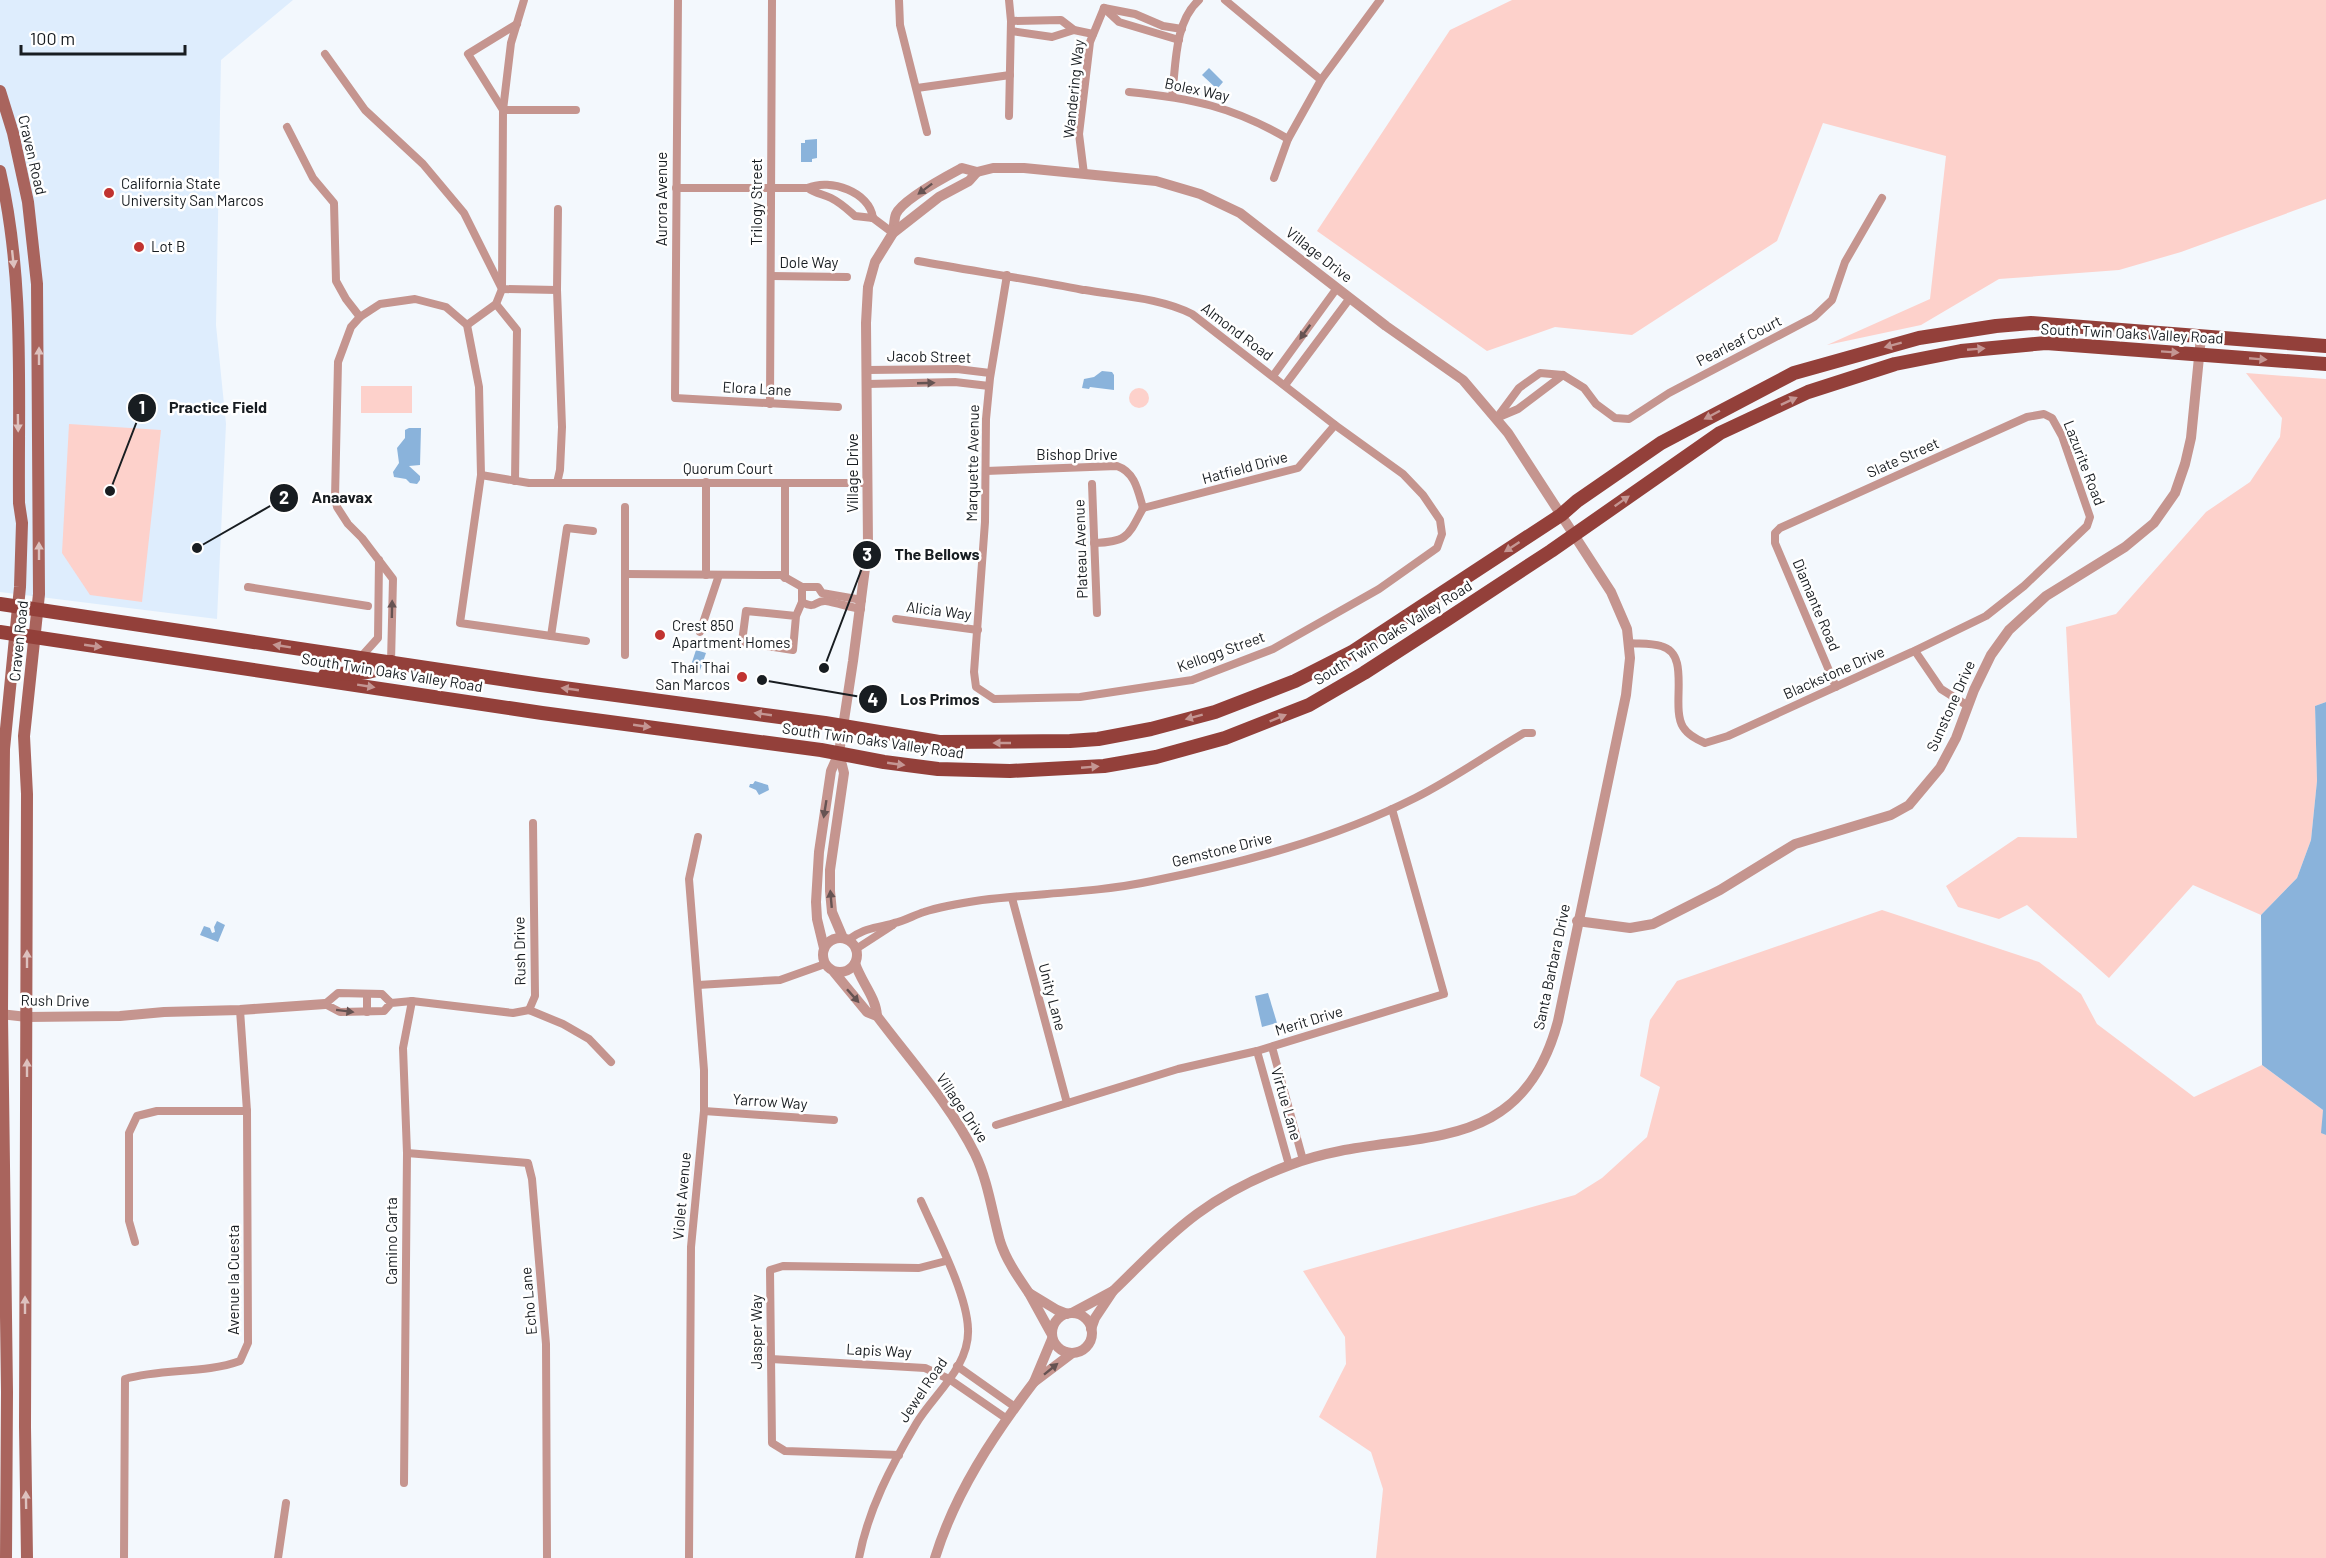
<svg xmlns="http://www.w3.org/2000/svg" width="2326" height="1558" viewBox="0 0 2326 1558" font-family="Barlow,sans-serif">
  <rect width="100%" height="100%" fill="#f3f8fd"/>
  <path fill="#deedfd" d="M 0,0 L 293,0 L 221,60 L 216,325 L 226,424 L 217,619 L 0,592 Z"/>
  <g fill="#fdd1cb">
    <path d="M 1512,0 L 2326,0 L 2326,199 L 2181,252 L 2119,270 L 1999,279 L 1921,325 L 1827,345 L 1930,299 L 1946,156 L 1823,123 L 1777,241 L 1632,335 L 1555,327 L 1487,351 L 1317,231 L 1450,30 Z"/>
    <path d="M 2246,373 L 2326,379 L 2326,702 L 2315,706 L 2317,781 L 2311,840 L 2297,878 L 2261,915 L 2193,885 L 2109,978 L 2027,905 L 1999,919 L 1958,907 L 1946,886 L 2018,837 L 2077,838 L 2066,627 L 2116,614 L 2206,512 L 2250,482 L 2280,437 L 2282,418 Z"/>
    <rect x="361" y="386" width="51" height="27"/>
    <circle cx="1139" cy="398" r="10"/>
    <path d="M 69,424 L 161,430 L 142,602 L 90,595 L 62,553 Z"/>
    <path d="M 1882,910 L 2039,962 L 2081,994 L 2097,1024 L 2194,1097 L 2262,1065 L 2323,1110 L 2322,1133 L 2326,1135 L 2326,1558 L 1376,1558 L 1383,1489 L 1371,1452 L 1319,1417 L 1346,1364 L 1345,1337 L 1303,1271 L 1575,1195 L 1602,1178 L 1647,1137 L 1660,1087 L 1640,1076 L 1650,1020 L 1677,981 Z"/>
  </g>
  <g fill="#8ab3db">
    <path d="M 1209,68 L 1223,82 L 1217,89 L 1202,75 Z"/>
    <path d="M 817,139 L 817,158 L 812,159 L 812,162 L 801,162 L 801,143 L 805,143 L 805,140 Z"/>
    <path d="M 1102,371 L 1112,372 L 1114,375 L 1114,390 L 1090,387 L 1089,389 L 1082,388 L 1084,379 L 1094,377 Z"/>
    <path d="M 409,428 L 421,428 L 420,465 L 409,466 L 420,476 L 420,480 L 417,484 L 410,483 L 406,479 L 394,477 L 393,472 L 399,463 L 397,448 L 405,438 L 405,430 Z"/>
    <path d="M 696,650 L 706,653 L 699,673 L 689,671 Z"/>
    <path d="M 2326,702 L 2326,1135 L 2321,1133 L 2323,1110 L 2262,1065 L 2261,915 L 2297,878 L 2311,840 L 2317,781 L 2315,706 Z"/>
    <path d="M 755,781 L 768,785 L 769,790 L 759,795 L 756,790 L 749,787 L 750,784 L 753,784 Z"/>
    <path d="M 217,921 L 225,925 L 218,942 L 200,935 L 204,926 L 210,928 L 212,933 L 215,932 L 214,927 Z"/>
    <path d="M 1268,993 L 1277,1023 L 1262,1027 L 1255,996 Z"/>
  </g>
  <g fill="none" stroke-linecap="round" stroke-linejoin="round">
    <g stroke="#c5958f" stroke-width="8">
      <path d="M 678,0 L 675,398 L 838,407"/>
      <path d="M 899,0 L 900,25 L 927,132"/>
      <path d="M 1225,0 L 1321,80"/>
      <path d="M 1104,8 L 1119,22 L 1179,40"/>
      <path d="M 1104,8 L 1135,14 L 1163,26 L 1182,29"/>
      <path d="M 1011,21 L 1061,20 L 1074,30 L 1093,34"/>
      <path d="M 517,24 L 468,54 L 503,110 L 576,110"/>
      <path d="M 1011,31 L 1052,37 L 1074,30"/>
      <path d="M 325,54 L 365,110 L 423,164 L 464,213 L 502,289 L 557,290"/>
      <path d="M 917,88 L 1010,75"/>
      <path d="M 1129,92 C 1191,98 1234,107 1288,139"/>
      <path d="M 1172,97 C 1176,66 1174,22 1199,0"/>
      <path d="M 1009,116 L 1011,21 L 1009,0"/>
      <path d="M 287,127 L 313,178 L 334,203 L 336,281 L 346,299 L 360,317"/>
      <path d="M 1084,174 L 1079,134 L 1090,42 L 1104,8"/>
      <path d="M 1274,178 L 1288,139 L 1321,80 L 1380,0"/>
      <path d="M 676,188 L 808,188 C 830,178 870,192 873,218"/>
      <path d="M 808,188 C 816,194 823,194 831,198 C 841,203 847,209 855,216 L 873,218"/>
      <path d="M 873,218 L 893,233"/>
      <path d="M 918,261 C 973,271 1028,279 1083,290 L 1085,290 C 1120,296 1161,298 1192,314 L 1335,425 L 1403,474 L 1423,495 L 1440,520 L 1442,534 L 1437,548 L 1379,589 L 1273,649 L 1192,680 L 1080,697 L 994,699 L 976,687 L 974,672 L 985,522 L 986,419 L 990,378 L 1007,275"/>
      <path d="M 771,276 L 847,277"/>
      <path d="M 496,304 L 517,330 L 515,481"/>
      <path d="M 467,325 L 496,304 L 502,289 L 503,110 L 511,43 L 524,0"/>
      <path d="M 867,370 L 957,369 L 990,373"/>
      <path d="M 1273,376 L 1337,288"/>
      <path d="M 867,384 L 955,382 L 989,386"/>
      <path d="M 1285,385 L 1350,298"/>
      <path d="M 770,404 L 772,0"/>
      <path d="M 1499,417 L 1518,409 L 1563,375"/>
      <path d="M 1496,419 L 1519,388 L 1540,373 L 1563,375 L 1584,388 L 1596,404 L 1615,418 L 1629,419 L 1669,393 L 1814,317 L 1832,300 L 1845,262 L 1882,198"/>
      <path d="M 986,471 L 1117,466 C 1135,472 1138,491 1143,508"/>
      <path d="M 481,475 L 529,483 L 867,483"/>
      <path d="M 706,482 L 706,575"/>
      <path d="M 557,483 L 560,470 L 562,427 L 557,290 L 558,209"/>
      <path d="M 1092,484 L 1097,613"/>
      <path d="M 1143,508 L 1298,468 L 1335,425"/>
      <path d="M 1094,543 C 1128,542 1128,536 1143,508"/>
      <path d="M 625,574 L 781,575 L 802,587 L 818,587 L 822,593 L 862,600"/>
      <path d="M 785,578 L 785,483"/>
      <path d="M 248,587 L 368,606"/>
      <path d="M 802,587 L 802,602 C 817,610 814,600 826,601 C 837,603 850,607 861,609"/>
      <path d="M 796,616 L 746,611 L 742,642 L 793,650 L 796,616 L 802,602"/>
      <path d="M 896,619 L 978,630"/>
      <path d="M 700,632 L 719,575"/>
      <path d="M 551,636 L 567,528 L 593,531"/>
      <path d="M 1628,643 C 1639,644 1651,643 1661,646 C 1692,654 1670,706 1683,727 C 1688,735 1696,739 1705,743 L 1728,736 L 1912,652 L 1986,616 L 2024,586 L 2087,526 L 2090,517 L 2062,436 L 2052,418 L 2044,414 L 2027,417 L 1780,528 L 1775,533 L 1775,543 L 1836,687"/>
      <path d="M 1915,651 L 1941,689 L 1968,706"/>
      <path d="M 625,655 L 625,507"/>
      <path d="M 360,658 L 378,638 L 379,560"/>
      <path d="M 391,662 L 393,579 L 362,538 L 348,524 L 337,507 L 335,498 L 338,362 L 351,327 L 360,317 L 380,304 L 415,299 L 446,307 L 467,325 L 479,387 L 481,475 L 460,623 L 586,641"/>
      <path d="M 1012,898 L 1067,1103"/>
      <path d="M 848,940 C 865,927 875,929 894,923 C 905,921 914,915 924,912 C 942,906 962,903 982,900 C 1039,893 1095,893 1152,881 C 1242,863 1334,839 1415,798 C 1453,779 1488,754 1524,733 L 1532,733"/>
      <path d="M 856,949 L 893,925"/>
      <path d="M 698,985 L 780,980 L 825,964"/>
      <path d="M 391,1003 L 382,994 L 338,993 L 325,1004 L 340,1012 L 384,1011 L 391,1003 L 412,1001 L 513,1013 L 529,1010"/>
      <path d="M 529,1010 L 535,996 L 533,823"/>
      <path d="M 529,1010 L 563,1024 L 589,1039 L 611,1062"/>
      <path d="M 367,1012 L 367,994"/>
      <path d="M 1272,1047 L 1303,1160"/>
      <path d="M 1257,1051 L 1289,1165"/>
      <path d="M 704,1111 L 834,1120"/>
      <path d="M 996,1125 L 1178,1069 L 1257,1051 L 1444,994 L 1392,809"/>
      <path d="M 407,1153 L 528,1163 L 532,1179 L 546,1344 L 547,1558"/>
      <path d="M 135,1242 L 129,1221 L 129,1133 L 137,1116 L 157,1111 L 247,1111"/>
      <path d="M 771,1359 L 925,1368 L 949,1379 L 1007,1419"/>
      <path d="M 957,1366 L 1015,1407"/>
      <path d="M 899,1455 L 785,1451 L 772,1443 L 770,1270 L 783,1266 L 919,1268 L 946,1261"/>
      <path d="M 404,1483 L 407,1153 L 403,1048 L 412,1001"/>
      <path d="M 124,1558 L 125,1379 C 163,1368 204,1374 240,1361 L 248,1343 L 247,1111 L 240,1010"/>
      <path d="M 278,1558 L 286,1503"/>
      <path d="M 689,1558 L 691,1247 L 704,1111 L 704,1070 L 689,879 L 698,837"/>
      <path d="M 859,1558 C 868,1510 891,1466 916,1424 C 933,1395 970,1367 968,1329 C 967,1294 936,1235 921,1201"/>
    </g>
    <g stroke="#c5958f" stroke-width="10">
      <path d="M 893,233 C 894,228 894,219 896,214 C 903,199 947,176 962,168 L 977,172 L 993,168 L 1024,168 L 1156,181 L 1200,194 L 1240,213 L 1386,326 L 1463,380 L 1508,433 L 1611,592 L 1627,629 L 1630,658 L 1626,695 L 1558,1021 C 1518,1170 1398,1123 1290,1165 C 1258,1177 1224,1194 1197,1214 C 1167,1236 1140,1265 1113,1291"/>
      <path d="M 839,753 L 844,773 L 830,870 L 830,891 L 832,912 L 843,938"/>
      <path d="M 1577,921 L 1630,928 L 1653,924 L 1720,890 L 1795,844 L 1891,815 L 1909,805 L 1940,768 L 1956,738 L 1974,690 L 1991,655 L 2009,630 L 2046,596 L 2125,547 L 2154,523 L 2175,493 L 2185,464 L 2191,438 L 2201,337"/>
      <circle cx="840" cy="955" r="17"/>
      <path d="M 824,948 L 817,919 L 816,902 L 819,852 L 831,771 L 839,753 L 853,661 L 868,545 L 866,323 L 868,287 L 875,262 L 893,233 L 939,197 L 969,181 L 977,172"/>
      <path d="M 855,963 C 861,982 876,997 877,1016"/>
      <path d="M 834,972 L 867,1012 L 877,1016 C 910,1060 950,1104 975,1154 C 988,1181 992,1212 1000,1241 C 1006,1260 1018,1277 1029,1293"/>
      <path d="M 0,1014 L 27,1017 L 120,1016 L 164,1012 L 240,1010 L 325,1004"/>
      <path d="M 1072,1313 L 1113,1291 L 1095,1318 L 1091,1329"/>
      <circle cx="1072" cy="1333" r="20"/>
      <path d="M 1051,1333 L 1029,1293 L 1057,1310 L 1067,1314"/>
      <path d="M 1052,1339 L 1034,1382 L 1071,1354"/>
      <path d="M 935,1558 C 955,1493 993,1436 1034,1382"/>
    </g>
    <g stroke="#a9645d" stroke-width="12">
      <path d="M 0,91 L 13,133 L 28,202 L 37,284 L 39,594 L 24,736 L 27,794 L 25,1427 L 27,1558"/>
      <path d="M 0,171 C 25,279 18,392 19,503 L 22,523 L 20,587 L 4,749 L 3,841 L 2,1014 L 7,1392 L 6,1558"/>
    </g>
    <g stroke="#93403a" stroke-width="14">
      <path d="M 0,604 L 541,685 L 825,723 L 939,742 L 1070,741 L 1098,739 L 1151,729 L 1215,712 L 1295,681 L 1352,652 L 1561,515 L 1577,501 L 1661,443 L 1794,373 L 1919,338 L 1996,326 L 2031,323 L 2326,346"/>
      <path d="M 0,632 L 542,713 L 821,750 L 884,762 L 938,769 L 1010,771 L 1104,766 L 1156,757 L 1225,738 L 1309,705 L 1364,673 L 1446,620 L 1551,551 L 1720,433 L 1808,392 L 1895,364 L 1961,351 L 2046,343 L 2326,364"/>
      <path d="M 325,675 C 352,671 368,678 391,662"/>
    </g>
  </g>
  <defs><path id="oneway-solid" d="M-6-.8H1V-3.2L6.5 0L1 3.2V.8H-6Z" transform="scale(1.5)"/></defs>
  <g fill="#665352">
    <use href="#oneway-solid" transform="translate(925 189) rotate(143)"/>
    <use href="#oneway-solid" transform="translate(1305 332) rotate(126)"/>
    <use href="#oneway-solid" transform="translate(926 383) rotate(-2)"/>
    <use href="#oneway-solid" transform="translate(392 609) rotate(-89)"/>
    <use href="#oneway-solid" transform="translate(825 809) rotate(99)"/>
    <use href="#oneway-solid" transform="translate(831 899) rotate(-95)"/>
    <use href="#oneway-solid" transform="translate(853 996) rotate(48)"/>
    <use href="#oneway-solid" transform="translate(345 1011) rotate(7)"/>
    <use href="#oneway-solid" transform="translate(1051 1369) rotate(-39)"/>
  </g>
  <g fill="#ddc1be">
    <use href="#oneway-solid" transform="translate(13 259) rotate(84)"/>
    <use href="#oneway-solid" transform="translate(39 356) rotate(-90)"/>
    <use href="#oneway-solid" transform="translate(18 423) rotate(89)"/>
    <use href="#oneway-solid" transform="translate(39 551) rotate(-90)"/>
    <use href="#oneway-solid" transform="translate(27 959) rotate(-90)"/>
    <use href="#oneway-solid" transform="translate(27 1068) rotate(-90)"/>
    <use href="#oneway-solid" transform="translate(25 1305) rotate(-90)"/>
    <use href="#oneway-solid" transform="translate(26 1500) rotate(-91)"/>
  </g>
  <g fill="#c49693">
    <use href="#oneway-solid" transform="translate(1893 345) rotate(165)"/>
    <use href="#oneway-solid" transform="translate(1976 349) rotate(-5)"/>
    <use href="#oneway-solid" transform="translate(2170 352) rotate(4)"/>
    <use href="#oneway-solid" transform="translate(2258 359) rotate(5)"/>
    <use href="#oneway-solid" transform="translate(1789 401) rotate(-25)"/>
    <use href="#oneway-solid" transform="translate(1712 415) rotate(152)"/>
    <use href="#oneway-solid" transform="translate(1622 501) rotate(-35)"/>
    <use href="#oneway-solid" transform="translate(1512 547) rotate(147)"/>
    <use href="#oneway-solid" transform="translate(93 646) rotate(8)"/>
    <use href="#oneway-solid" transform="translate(282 646) rotate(-171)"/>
    <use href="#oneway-solid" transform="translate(366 686) rotate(9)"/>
    <use href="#oneway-solid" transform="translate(570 689) rotate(-172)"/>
    <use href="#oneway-solid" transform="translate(763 714) rotate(-172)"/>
    <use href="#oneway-solid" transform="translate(1194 717) rotate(165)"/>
    <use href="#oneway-solid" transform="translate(1278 718) rotate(-22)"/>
    <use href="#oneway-solid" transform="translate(642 726) rotate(8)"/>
    <use href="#oneway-solid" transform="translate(1002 743) rotate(180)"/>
    <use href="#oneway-solid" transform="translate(896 764) rotate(8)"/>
    <use href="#oneway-solid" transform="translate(1090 767) rotate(-5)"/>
  </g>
  <g fill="#c13330" stroke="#fff" stroke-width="2">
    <circle cx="109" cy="193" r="6"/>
    <circle cx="139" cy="247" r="6"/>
    <circle cx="660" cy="635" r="6"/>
    <circle cx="742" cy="677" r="6"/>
  </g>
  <g text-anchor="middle" stroke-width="5" stroke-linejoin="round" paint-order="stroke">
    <g font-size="15" fill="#181d21" stroke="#fff">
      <text transform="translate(1074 89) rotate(-84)" y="5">Wandering Way</text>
      <text transform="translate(1197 90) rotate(12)" y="5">Bolex Way</text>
      <text transform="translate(32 155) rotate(77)" y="5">Craven Road</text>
      <text transform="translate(662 199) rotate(-90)" y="5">Aurora Avenue</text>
      <text transform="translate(757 202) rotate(-90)" y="5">Trilogy Street</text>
      <text transform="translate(1319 255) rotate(38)" y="5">Village Drive</text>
      <text x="809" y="268">Dole Way</text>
      <text transform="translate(1237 332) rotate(37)" y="5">Almond Road</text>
      <text transform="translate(2132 334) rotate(3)" y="5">South Twin Oaks Valley Road</text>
      <text transform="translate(1739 341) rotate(-27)" y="5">Pearleaf Court</text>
      <text transform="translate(929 357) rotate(1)" y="5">Jacob Street</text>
      <text transform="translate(757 389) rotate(3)" y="5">Elora Lane</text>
      <text x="1077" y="460">Bishop Drive</text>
      <text transform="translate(1903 458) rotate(-24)" y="5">Slate Street</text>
      <text transform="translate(973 463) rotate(-89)" y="5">Marquette Avenue</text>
      <text transform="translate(2084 463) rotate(69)" y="5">Lazurite Road</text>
      <text transform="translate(1245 468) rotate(-15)" y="5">Hatfield Drive</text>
      <text x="728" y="474">Quorum Court</text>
      <text transform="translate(853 473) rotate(-90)" y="5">Village Drive</text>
      <text transform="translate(1081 549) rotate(-92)" y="5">Plateau Avenue</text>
      <text transform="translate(1816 605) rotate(67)" y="5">Diamante Road</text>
      <text transform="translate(939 611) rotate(7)" y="5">Alicia Way</text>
      <text transform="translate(1393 633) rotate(-32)" y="5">South Twin Oaks Valley Road</text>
      <text transform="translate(19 641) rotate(-84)" y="5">Craven Road</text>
      <text transform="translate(1221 652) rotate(-20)" y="5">Kellogg Street</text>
      <text transform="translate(392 673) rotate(9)" y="5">South Twin Oaks Valley Road</text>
      <text transform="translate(1834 673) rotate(-24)" y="5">Blackstone Drive</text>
      <text transform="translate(1951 706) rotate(-66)" y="5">Sunstone Drive</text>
      <text transform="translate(873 741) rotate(8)" y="5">South Twin Oaks Valley Road</text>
      <text transform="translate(1222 850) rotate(-14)" y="5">Gemstone Drive</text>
      <text transform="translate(520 951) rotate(-91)" y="5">Rush Drive</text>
      <text transform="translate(1552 967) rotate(-78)" y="5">Santa Barbara Drive</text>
      <text transform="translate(1052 997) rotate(75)" y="5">Unity Lane</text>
      <text transform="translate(55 1001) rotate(1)" y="5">Rush Drive</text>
      <text transform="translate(1309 1021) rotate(-17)" y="5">Merit Drive</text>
      <text transform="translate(770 1102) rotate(4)" y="5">Yarrow Way</text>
      <text transform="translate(1286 1104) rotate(74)" y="5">Virtue Lane</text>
      <text transform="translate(962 1108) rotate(56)" y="5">Village Drive</text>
      <text transform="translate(682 1196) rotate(-85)" y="5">Violet Avenue</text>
      <text transform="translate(392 1241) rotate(-90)" y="5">Camino Carta</text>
      <text transform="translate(234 1280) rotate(-90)" y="5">Avenue la Cuesta</text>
      <text transform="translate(529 1301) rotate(-95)" y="5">Echo Lane</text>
      <text transform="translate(757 1332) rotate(-90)" y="5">Jasper Way</text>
      <text transform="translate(879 1351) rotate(3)" y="5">Lapis Way</text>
      <text transform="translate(923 1390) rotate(-56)" y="5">Jewel Road</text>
    </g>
    <g font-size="15" fill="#181d21" stroke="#fff" text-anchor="start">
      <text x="121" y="189">California State<tspan x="121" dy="17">University San Marcos</tspan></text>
      <text x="151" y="252">Lot B</text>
      <text x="672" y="631">Crest 850<tspan x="672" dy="17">Apartment Homes</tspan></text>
      <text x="730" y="673" text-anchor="end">Thai Thai<tspan x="730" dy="17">San Marcos</tspan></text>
    </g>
  </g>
  <path fill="none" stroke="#181d21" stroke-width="2" d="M110 491L142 408M197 548L284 498M824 668L867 555M762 680L873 699"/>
  <g fill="#181d21" stroke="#fff" stroke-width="2">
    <circle cx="110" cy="491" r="6"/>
    <circle cx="197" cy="548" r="6"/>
    <circle cx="824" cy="668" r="6"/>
    <circle cx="762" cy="680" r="6"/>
    <circle cx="142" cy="408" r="15"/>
    <circle cx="284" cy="498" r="15"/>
    <circle cx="867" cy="555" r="15"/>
    <circle cx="873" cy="699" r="15"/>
  </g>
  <g font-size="18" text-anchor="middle" font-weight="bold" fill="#fff">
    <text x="142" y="414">1</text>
    <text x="284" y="504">2</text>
    <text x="867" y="561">3</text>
    <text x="873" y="706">4</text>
  </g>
  <g font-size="16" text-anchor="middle" font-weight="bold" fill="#181d21" stroke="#fff" stroke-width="5" stroke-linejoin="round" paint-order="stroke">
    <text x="218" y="413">Practice Field</text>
    <text x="342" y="503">Anaavax</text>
    <text x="937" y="560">The Bellows</text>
    <text x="940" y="705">Los Primos</text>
  </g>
  <path d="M21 45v9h164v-9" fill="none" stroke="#181d21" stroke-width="3"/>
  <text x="30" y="45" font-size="18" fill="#181d21" stroke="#ffffff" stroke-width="4.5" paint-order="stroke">100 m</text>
</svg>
